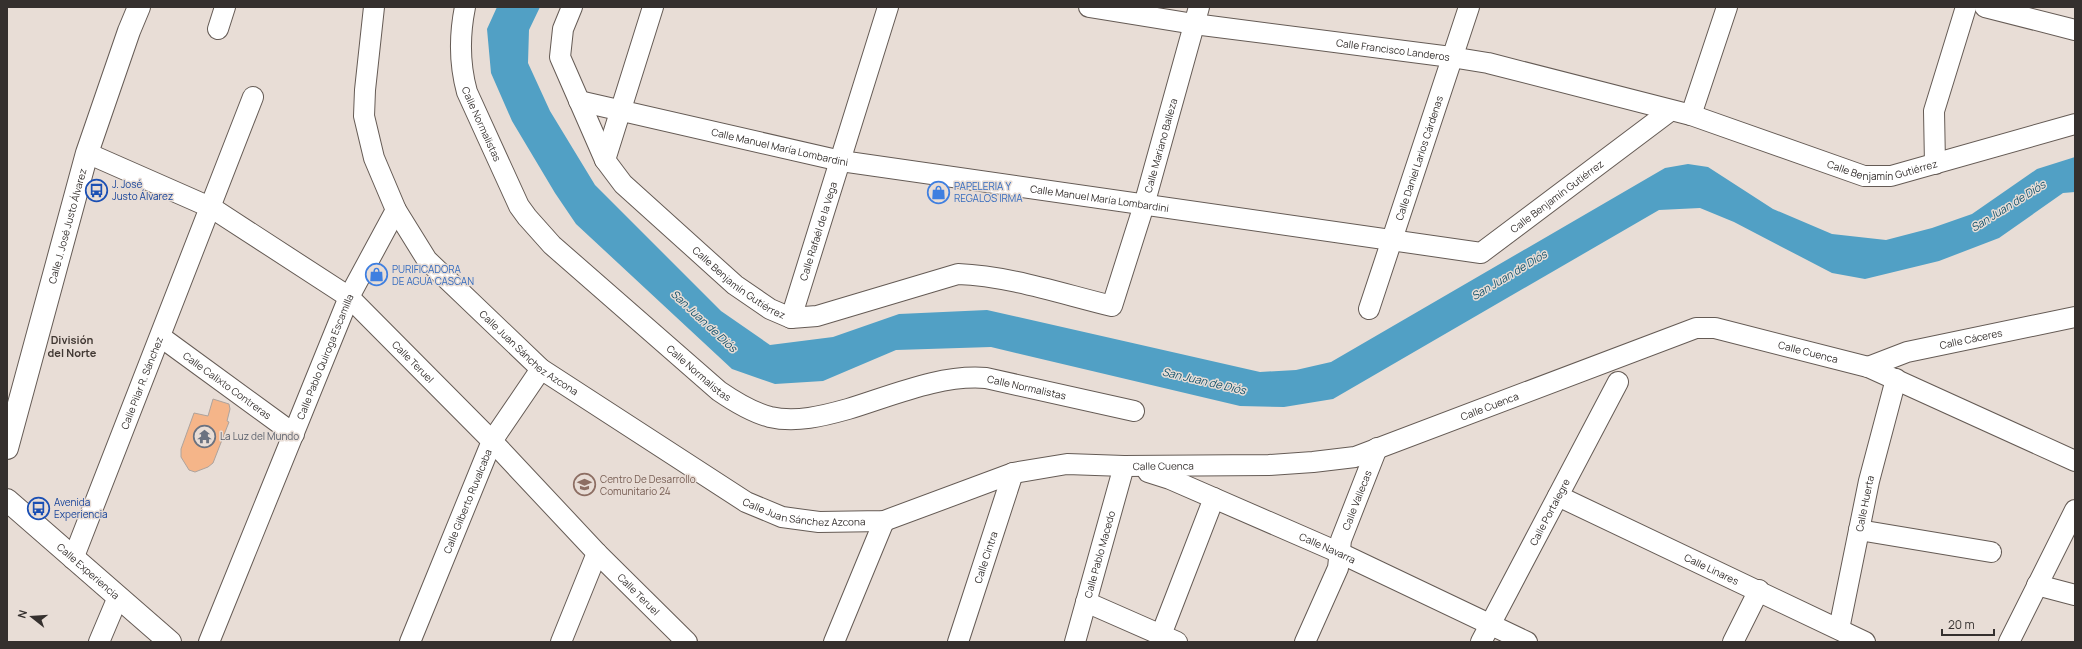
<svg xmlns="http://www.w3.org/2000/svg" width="2082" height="649" viewBox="0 0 2082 649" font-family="Manrope,sans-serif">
  <rect width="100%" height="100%" fill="#e8ddd6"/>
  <path fill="#51a0c5" d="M 497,7 L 540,7 L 529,30 L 528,63 L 550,111 L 595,185 L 721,311 L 770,345 L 833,337 L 899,314 L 987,310 L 1260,372 L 1296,370 L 1331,362 L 1665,168 L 1688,164 L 1708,167 L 1773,209 L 1832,234 L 1886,240 L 1932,228 L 1972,214 L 2037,169 L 2075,157 L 2075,192 L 2063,193 L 1999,238 L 1939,261 L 1865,279 L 1832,273 L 1734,222 L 1700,208 L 1659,210 L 1333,399 L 1284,407 L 1240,406 L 991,347 L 896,350 L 823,381 L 775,384 L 732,369 L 576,224 L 555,193 L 512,121 L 491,73 L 487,29 Z"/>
  <path fill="#f5b589" stroke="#aea39d" d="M 213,399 L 229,404 L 230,409 L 227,421 L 229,422 L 213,463 L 208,467 L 195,472 L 189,470 L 181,457 L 181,449 L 194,413 L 208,416 Z"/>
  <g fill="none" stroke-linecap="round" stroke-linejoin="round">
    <defs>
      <g id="minor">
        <path id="s1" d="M 374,7 L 365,90 L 364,116 L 374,158 L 396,210 L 427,260 L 541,369 L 746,502 L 782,517 L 819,522 L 884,521 L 1013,473 L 1067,464 L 1124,466 L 1269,465 L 1313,462 L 1355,457 L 1696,328 L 1715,328 L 1868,367 L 2075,461"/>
        <path id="s2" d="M 465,7 C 459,37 459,63 467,92 L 519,206 L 527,217 L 552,245 L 719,391 C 735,402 751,412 770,417 C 796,423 823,416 848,409 C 891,396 941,374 986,378 L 1134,411"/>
        <path id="s3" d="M 572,7 L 563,29 L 560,57 L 605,160 L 623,184 L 735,285 L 770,309 L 791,318 L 817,316 L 958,274 C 1010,276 1062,294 1112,306 L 1144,205 L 1199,7"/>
        <path id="s4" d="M 1089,7 L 1194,24 L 1451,57 L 1488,63 L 1691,115 L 1864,176 L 1891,176 L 2075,124"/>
        <path d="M 1985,7 L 2075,30"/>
        <path d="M 218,29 L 225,7"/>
        <path id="s5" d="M 579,101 L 841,161 L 1481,253 L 1670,111"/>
        <path d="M 1691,115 L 1727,7"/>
        <path id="s6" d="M 87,153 L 212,208 L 349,297 L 492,441 L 597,553 L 687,642"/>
        <path d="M 605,160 L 653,7"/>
        <path d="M 1935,164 L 1934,111 L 1966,7"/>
        <path id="s7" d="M 1369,309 L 1469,7"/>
        <path id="s8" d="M 791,318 L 888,7"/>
        <path id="s9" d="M 161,337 L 294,434"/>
        <path id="s10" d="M 1868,367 L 1907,352 L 2075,317"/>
        <path id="s11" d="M 1148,472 L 1170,479 L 1340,553 L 1527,642"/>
        <path id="s12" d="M 1558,496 L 1865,642"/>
        <path d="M 1859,530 L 1991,552"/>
        <path id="s13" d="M 73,559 L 253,97"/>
        <path d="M 2037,585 L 2075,595"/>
        <path d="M 1086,602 L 1177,642"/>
        <path id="s14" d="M 1839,629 L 1869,481 L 1896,379"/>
        <path d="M 1161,635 L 1214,498"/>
        <path d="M 99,642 L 118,597"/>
        <path id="s15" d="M 209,642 L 349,297 L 396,210"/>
        <path id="s16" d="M 410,642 L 492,441 L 541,369"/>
        <path d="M 561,642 L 597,553"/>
        <path d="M 834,642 L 884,521"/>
        <path id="s17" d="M 958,642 L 1013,473"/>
        <path id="s18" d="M 1075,642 L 1124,466"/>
        <path id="s19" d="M 1305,642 L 1338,568 L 1341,540 L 1377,448"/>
        <path id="s20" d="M 1481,642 L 1618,382"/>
        <path d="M 1733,642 L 1759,590"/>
        <path d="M 2009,642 L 2075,510"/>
      </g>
      <g id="tertiary">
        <path id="s21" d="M 7,448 L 87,153 L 129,31 L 139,7"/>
        <path id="s22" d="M 7,500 L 170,642"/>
      </g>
    </defs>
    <use href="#minor" stroke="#655b55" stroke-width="22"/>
    <use href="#tertiary" stroke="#655b55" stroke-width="24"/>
    <use href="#minor" stroke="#fff" stroke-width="20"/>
    <use href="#tertiary" stroke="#fff" stroke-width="22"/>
  </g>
  <defs>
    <symbol id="bus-ring" viewBox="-11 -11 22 22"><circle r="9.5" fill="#e8ddd6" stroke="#1a4fb4" stroke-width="1.5"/><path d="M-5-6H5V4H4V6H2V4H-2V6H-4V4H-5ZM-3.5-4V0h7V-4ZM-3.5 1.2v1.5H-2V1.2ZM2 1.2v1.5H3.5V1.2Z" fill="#1a4fb4"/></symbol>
    <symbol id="shop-ring" viewBox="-11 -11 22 22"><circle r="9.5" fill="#e8ddd6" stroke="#3f7fe0" stroke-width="1.5"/><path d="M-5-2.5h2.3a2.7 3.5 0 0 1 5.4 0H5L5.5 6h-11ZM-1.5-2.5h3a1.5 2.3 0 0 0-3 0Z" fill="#3f7fe0"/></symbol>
    <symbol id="temple-ring" viewBox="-11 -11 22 22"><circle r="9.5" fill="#e8ddd6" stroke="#6b7280" stroke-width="1.5"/><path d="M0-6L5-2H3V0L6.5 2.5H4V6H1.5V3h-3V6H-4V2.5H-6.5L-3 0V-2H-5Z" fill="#6b7280"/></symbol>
    <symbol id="school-ring" viewBox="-11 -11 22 22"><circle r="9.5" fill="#e8ddd6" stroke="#8d6e63" stroke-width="1.5"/><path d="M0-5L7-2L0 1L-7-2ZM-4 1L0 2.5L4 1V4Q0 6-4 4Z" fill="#8d6e63"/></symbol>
  </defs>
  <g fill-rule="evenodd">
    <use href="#bus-ring" x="84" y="178" width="25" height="25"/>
    <use href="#shop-ring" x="926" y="180" width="25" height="25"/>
    <use href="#shop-ring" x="364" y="262" width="25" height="25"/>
    <use href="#temple-ring" x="192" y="424" width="25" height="25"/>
    <use href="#school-ring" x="572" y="472" width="25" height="25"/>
    <use href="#bus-ring" x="26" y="496" width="25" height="25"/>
  </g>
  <g text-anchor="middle" stroke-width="3" stroke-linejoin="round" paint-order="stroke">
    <g font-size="10" fill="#35302e" stroke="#e8ddd6">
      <text dy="4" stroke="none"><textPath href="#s4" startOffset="307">Calle Francisco Landeros</textPath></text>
      <text dy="4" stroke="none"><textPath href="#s2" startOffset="121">Calle Normalistas</textPath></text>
      <text dy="4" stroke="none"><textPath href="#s3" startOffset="909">Calle Mariano Balleza</textPath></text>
      <text dy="4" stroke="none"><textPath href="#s5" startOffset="206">Calle Manuel María Lombardini</textPath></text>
      <text dy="4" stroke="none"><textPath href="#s7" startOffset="159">Calle Daniel Larios Cárdenas</textPath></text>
      <text dy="4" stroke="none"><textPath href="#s4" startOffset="814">Calle Benjamín Gutiérrez</textPath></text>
      <text dy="4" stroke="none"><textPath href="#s5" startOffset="1010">Calle Benjamín Gutiérrez</textPath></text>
      <text dy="4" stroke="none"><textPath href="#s5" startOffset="530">Calle Manuel María Lombardini</textPath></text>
      <text dy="4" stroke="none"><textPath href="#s21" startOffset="230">Calle J. José Justo Álvarez</textPath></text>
      <text dy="4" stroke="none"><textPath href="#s8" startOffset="91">Calle Rafaél de la Vega</textPath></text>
      <text dy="4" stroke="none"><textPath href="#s3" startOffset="347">Calle Benjamín Gutiérrez</textPath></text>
      <text dy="4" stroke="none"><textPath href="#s10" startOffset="107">Calle Cáceres</textPath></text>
      <text dy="4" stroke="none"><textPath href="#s1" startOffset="406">Calle Juan Sánchez Azcona</textPath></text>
      <text dy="4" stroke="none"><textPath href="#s1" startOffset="1772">Calle Cuenca</textPath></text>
      <text dy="4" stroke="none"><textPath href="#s15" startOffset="308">Calle Pablo Quiroga Escamilla</textPath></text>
      <text dy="4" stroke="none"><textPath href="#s6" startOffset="391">Calle Teruel</textPath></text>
      <text dy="4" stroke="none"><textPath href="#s2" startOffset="457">Calle Normalistas</textPath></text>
      <text dy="4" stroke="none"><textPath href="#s13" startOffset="189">Calle Pilar R. Sánchez</textPath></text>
      <text dy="4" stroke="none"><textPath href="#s9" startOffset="82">Calle Calixto Contreras</textPath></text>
      <text dy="4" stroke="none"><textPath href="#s2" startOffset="805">Calle Normalistas</textPath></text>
      <text dy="4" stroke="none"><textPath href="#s1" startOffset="1436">Calle Cuenca</textPath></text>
      <text dy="4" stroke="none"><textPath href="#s1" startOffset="1100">Calle Cuenca</textPath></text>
      <text dy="4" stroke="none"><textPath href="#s19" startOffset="152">Calle Vallecas</textPath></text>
      <text dy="4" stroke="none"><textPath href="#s16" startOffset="152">Calle Gilberto Ruvalcaba</textPath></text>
      <text dy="4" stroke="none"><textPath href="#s14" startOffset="128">Calle Huerta</textPath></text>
      <text dy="4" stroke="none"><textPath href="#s1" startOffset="730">Calle Juan Sánchez Azcona</textPath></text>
      <text dy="4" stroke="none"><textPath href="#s20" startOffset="147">Calle Portalegre</textPath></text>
      <text dy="4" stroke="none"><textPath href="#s11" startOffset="195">Calle Navarra</textPath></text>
      <text dy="4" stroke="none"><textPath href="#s18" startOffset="91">Calle Pablo Macedo</textPath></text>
      <text dy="4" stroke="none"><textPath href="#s17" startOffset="89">Calle Cintra</textPath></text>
      <text dy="4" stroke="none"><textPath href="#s12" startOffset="170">Calle Linares</textPath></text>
      <text dy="4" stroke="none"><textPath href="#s22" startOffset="108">Calle Experiencia</textPath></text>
      <text dy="4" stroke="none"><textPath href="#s6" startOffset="715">Calle Teruel</textPath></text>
    </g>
    <g font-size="10" fill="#164399" stroke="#e8ddd6" text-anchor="start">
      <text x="112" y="188">J. José<tspan x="112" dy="12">Justo Álvarez</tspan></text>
      <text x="54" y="506">Avenida<tspan x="54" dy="12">Experiencia</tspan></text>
    </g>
    <g font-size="10" fill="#366cbe" stroke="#e8ddd6" text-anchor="start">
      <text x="954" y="190">PAPELERIA Y<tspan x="954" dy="12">REGALOS IRMA</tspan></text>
      <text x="392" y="273">PURIFICADORA<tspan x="392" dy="12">DE AGUA CASCAN</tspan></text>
    </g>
    <g font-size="10" fill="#5b616d" stroke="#e8ddd6" text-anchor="start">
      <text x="220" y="440">La Luz del Mundo</text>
    </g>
    <g font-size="10" fill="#785e54" stroke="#e8ddd6" text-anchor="start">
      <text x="600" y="483">Centro De Desarrollo<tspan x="600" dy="12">Comunitario 24</tspan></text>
    </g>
    <g font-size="11" font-style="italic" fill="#12526c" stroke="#e8ddd6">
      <text transform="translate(2008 206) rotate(-32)" y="4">San Juan de Diós</text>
      <text transform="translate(1509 275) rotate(-31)" y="4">San Juan de Diós</text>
      <text transform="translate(704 321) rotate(43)" y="4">San Juan de Diós</text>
      <text transform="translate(1204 381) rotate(13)" y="4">San Juan de Diós</text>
    </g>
    <g font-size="11" font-weight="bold" fill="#413833" stroke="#e8ddd6">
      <text x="72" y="344">División<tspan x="72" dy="13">del Norte</tspan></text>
    </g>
  </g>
  <rect width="2082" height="649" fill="none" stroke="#35302e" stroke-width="16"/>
  <g transform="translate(32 617) rotate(287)" stroke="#e8ddd6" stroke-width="3" paint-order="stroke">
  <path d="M0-3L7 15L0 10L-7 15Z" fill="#35302e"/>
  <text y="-6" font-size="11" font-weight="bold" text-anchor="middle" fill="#35302e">N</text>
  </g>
  <path d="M1942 629v6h52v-6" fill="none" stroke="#35302e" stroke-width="2"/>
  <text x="1948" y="629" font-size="12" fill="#35302e" stroke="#e8ddd6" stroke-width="3" paint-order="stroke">20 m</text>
</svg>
